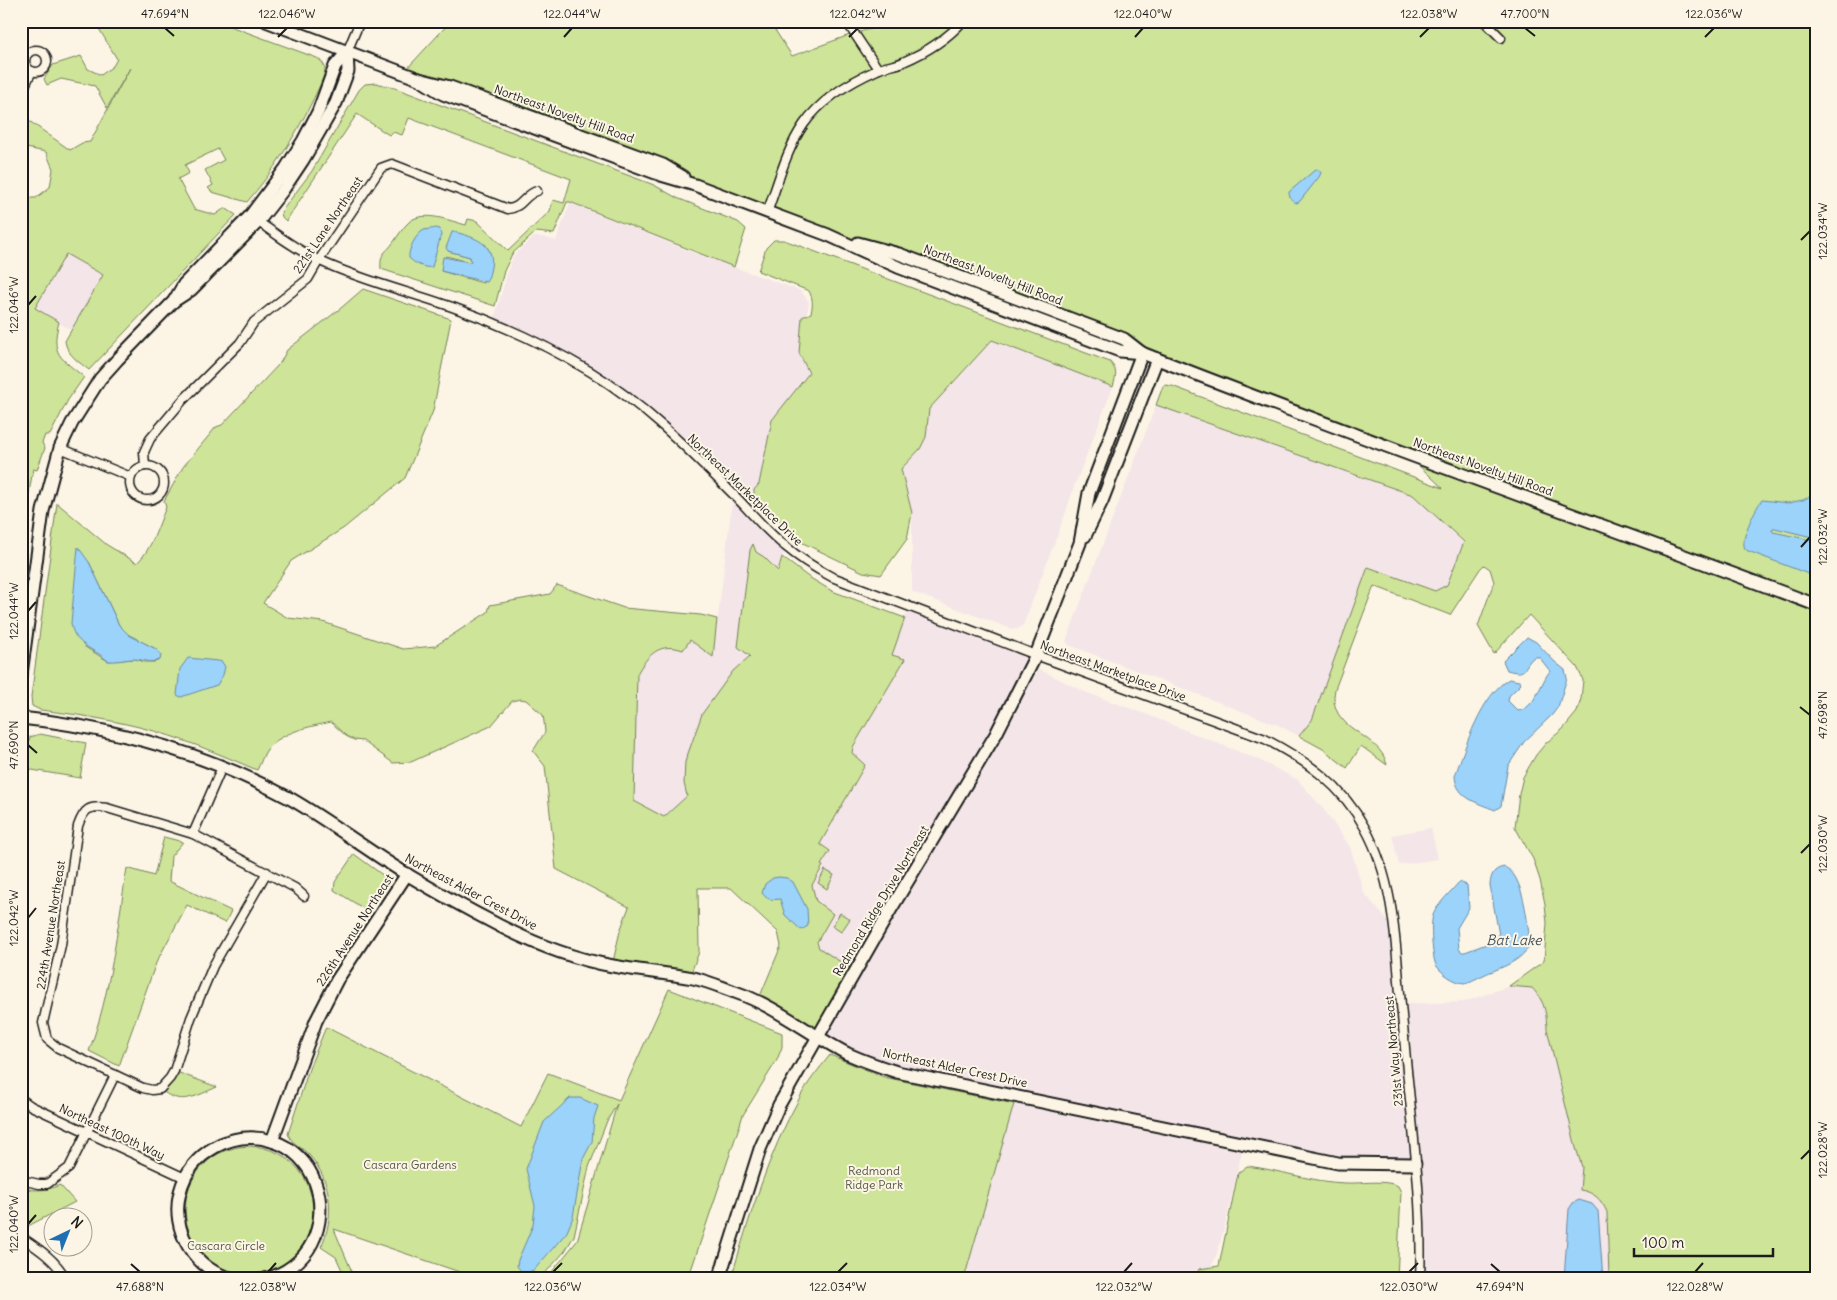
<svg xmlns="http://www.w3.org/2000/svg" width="1837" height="1300" viewBox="0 0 1837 1300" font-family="Delius,sans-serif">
  <rect width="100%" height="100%" fill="#fcf5e5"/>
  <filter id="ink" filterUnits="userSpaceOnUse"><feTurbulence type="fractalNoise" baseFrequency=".02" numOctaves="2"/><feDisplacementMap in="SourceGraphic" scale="10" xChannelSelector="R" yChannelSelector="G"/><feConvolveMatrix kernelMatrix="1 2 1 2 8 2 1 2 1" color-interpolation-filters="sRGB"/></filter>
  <g filter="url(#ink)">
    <g fill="#f4e5e8">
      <path d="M 570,203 L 695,253 L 801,291 L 809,302 L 807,314 L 802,317 L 799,353 L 809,373 L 772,420 L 759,484 L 742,504 L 785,546 L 765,644 L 684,783 L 687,796 L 664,817 L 634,802 L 637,674 L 644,662 L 653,653 L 663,647 L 675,648 L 690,640 L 713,657 L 733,495 L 678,441 L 593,373 L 493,322 L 510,264 L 514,255 L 534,237 L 542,237 L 556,241 Z"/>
      <path d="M 66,253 L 103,275 L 71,330 L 35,308 Z"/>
      <path d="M 992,340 L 1113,387 L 1074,487 L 1066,512 L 1026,618 L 1023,625 L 1018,629 L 1012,629 L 912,592 L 912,513 L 901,469 L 920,449 L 926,437 L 929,409 Z"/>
      <path d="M 1156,405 L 1413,495 L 1464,543 L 1447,585 L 1435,591 L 1368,568 L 1312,720 L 1299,736 L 1278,725 L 1069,645 L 1066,641 Z"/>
      <path d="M 909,607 L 1036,655 L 958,798 L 1039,669 L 1085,692 L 1148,715 L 1259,760 L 1298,780 L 1325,811 L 1350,847 L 1364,893 L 1394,928 L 1401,1004 L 1464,1002 L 1509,986 L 1532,988 L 1542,999 L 1546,1015 L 1547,1029 L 1576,1148 L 1582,1167 L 1580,1190 L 1589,1191 L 1597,1196 L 1604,1204 L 1607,1212 L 1609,1279 L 1420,1279 L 1415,1164 L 1338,1163 L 897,1072 L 819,1037 L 819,948 L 816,901 L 812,884 L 823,867 L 821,865 L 830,851 L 820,844 L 865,766 L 852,753 L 853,747 L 905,659 L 892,655 Z"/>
      <path d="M 1431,828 L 1438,859 L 1399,865 L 1392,835 Z"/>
      <path d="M 1014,1104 L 1242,1151 L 1224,1229 L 1215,1259 L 1206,1279 L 964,1279 Z"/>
    </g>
    <g fill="#cee499" stroke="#75805a" fill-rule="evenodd">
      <path d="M 97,21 L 216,21 L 317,58 C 321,61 325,64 325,70 C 323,81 316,93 312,102 C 294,138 273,172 247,202 L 212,192 L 208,188 L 213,185 L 205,170 L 224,160 L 218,149 L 185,165 L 189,173 L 178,179 L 194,209 L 215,215 L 225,208 L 236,215 L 89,370 C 79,362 67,355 65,341 L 103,275 L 66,254 L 35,308 L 59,322 C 50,355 61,358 84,377 L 68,400 L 50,435 L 45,435 L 42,443 L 45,448 L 37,470 L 33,469 L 21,541 L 21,198 L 36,198 L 50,187 L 53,169 L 46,152 L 26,148 L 21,141 L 21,120 L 25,118 L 70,150 L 82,143 L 90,142 L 130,68 L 107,108 L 95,86 L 61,79 L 47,85 L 44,79 L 53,65 L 81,56 L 88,69 L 101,75 L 113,66 L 117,59 L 95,22 Z"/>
      <path d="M 451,21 L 769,21 L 792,56 L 855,33 L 902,21 L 1816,21 L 1816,1279 L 1609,1279 L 1607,1212 C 1601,1199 1594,1192 1580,1190 L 1582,1167 L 1576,1148 L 1547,1029 C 1546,1011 1545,1002 1532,988 L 1509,986 L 1544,961 L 1547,923 L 1545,904 L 1540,880 L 1533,859 L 1515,827 L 1519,794 L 1523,777 L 1536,755 L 1546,743 L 1563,729 L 1577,712 L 1581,699 L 1583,680 L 1577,667 L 1529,615 L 1494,654 L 1478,626 L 1494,582 L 1490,569 L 1484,565 L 1480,569 L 1450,615 L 1374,586 L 1335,689 C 1326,731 1380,732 1387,765 L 1361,746 L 1347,768 L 1323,749 L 1299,736 L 1312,720 L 1368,567 L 1435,591 L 1447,585 L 1464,542 L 1413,495 L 1156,405 L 1163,386 L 1165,385 L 1172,386 L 1443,488 L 1403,451 L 1157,359 L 1124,339 L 899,254 L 828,235 L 403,73 Z"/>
      <path d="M 376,83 L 395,88 L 654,185 L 677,198 L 738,222 L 746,229 L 734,267 L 570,202 L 567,202 L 554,234 L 536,232 L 512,254 L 504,271 L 495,306 L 381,269 C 380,252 384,255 393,243 C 398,236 403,227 410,221 C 425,210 450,221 466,225 L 468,219 L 477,221 L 508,251 L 550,211 L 553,200 L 564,203 L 571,179 L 409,118 L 402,135 L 393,132 L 389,135 L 357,114 L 286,221 L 282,217 L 281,212 L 312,171 L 359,90 L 365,84 ZM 485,244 C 496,259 488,268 483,283 L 441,271 L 446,256 L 469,262 L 471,261 L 470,257 L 448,251 Z"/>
      <path d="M 774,240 L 784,240 L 1110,362 C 1118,371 1116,376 1113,387 L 992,340 L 929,409 L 926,437 L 920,449 L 901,469 L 912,513 L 907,539 L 881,575 L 863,572 L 803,543 L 754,496 L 754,490 L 759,484 L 772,420 L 809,373 L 799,353 L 802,317 L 811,313 C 813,304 813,299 809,291 L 758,271 L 766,248 Z"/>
      <path d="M 363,289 L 451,319 L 433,411 L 405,478 L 344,528 L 291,561 L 263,603 L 288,618 L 323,622 L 403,649 L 435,646 L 488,612 L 490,605 L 550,594 L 557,585 L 624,608 L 701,615 L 717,619 L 713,657 L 690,640 L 683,650 C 660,642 648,654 637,674 L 634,801 L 664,817 L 687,796 L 684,783 L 685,762 L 702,714 L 733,671 L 750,656 L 738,647 L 750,550 L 753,544 L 756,552 L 764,557 L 778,571 L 782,557 L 807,576 L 832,591 L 905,618 L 892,655 L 905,659 L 853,747 L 852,753 L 865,765 L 820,844 L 830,851 L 821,865 L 823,866 L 812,885 L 816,901 L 833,914 L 817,942 L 819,948 L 855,971 L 819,1037 L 758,1001 L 781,946 L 778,932 L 731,888 L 698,888 L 699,952 L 689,978 L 612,966 L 620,931 L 629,907 L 556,869 L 545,766 L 533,751 L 545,732 L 544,722 L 543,715 L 526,700 L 520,699 L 512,701 L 491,726 L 411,762 L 393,763 L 363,741 L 354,740 L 346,736 L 331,722 C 309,727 284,731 268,748 C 263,754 261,763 257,770 C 219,754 180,737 139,727 C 106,719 74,714 40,710 L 32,706 L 31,697 L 57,503 L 107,545 L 137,563 C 152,549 158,526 166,507 L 164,501 L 183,467 L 216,427 L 222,425 L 280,363 L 287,350 L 341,308 ZM 89,562 L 119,625 L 129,635 L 156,649 L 160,660 L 154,662 L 145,662 L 135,659 L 108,661 L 85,647 Z"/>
      <path d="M 40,734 L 86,743 L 80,778 L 32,770 L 25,770 L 26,749 L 30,737 Z"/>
      <path d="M 164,837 L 183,842 L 171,856 L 169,881 L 231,911 L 225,923 L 187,905 L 156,963 L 119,1066 L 89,1051 C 111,993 117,929 127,868 L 154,876 Z"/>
      <path d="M 354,854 L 384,876 L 384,884 L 366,910 L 334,890 L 335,882 Z"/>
      <path d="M 825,870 L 834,875 L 827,889 L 818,883 Z"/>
      <path d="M 840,913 L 850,919 L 841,932 L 832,926 Z"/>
      <path d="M 669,989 L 782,1033 L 782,1047 L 777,1060 L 743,1115 L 688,1279 L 546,1279 L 577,1241 L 617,1104 L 607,1121 L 589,1167 L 574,1236 L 565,1251 L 540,1279 L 480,1279 L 334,1229 L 355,1279 L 346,1279 L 336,1257 L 321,1247 C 335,1217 332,1181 310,1156 C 303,1148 292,1144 288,1134 L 310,1066 L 326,1027 L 521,1127 L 548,1073 L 619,1100 Z"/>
      <path d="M 830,1055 L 884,1077 L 1014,1104 L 964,1279 L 731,1279 C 748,1221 769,1152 799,1099 C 807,1083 819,1069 830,1055 Z"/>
      <path d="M 174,1071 L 217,1087 C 196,1096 180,1107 160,1089 Z"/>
      <circle cx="249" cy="1210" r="64"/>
      <path d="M 1247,1166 C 1280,1170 1312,1182 1345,1183 C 1359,1184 1386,1179 1398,1186 L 1401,1192 L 1397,1279 L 1195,1279 L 1199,1269 L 1219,1266 L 1238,1173 Z"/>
      <path d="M 60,1185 L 75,1202 L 26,1227 L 21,1224 L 21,1188 C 36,1191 46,1191 60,1185 Z"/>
    </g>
    <g fill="#9cd3fb" stroke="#698aa2">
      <path d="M 1316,169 L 1319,170 L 1321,173 L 1319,177 L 1300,201 L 1297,203 C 1292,202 1289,197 1289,192 Z"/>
      <path d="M 436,228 L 440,229 L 441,235 L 432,267 C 424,269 414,263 409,258 C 408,249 416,234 424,230 C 428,229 433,229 436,228 Z"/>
      <path d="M 452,232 L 455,232 C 473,237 496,243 491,267 C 490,272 489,278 486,282 L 441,271 L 443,257 L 469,262 L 471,261 L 470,257 L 448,251 L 446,248 Z"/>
      <path d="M 1816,493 L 1816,538 L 1775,528 L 1773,528 L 1772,530 L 1773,532 L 1816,541 L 1816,577 L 1748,551 C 1745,549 1744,548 1744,545 C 1742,536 1756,507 1762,500 L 1788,503 L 1803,500 Z"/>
      <path d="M 78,547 L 89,562 L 119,625 L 129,635 L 156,649 L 161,655 L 160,660 C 150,664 143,659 133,659 C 126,659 116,662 109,661 C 106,660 102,656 99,654 C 85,646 73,640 71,623 Z"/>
      <path d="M 1527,637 L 1536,642 L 1555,662 L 1565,670 L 1567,678 L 1558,707 L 1552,715 L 1524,742 L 1508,766 L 1501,806 L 1495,810 C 1478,803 1456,798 1455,776 C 1465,747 1482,694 1509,679 L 1519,681 L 1521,684 L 1509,696 L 1508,701 L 1518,711 C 1536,708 1540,683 1550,671 L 1539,657 L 1534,657 C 1521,668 1529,676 1507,670 L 1503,661 Z"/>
      <path d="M 188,658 L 218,661 L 222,662 L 225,667 L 223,675 L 217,685 L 181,697 L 177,695 L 180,669 Z"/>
      <path d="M 1504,867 C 1524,873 1528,926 1530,945 C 1521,960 1508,965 1493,971 C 1486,973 1469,983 1465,983 C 1455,983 1441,973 1436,965 C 1432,957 1430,924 1433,915 C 1438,903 1451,892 1459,882 L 1467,885 L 1469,908 L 1457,928 L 1459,949 L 1462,952 L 1465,952 L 1497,940 L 1499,935 L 1490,885 C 1491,875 1493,869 1504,867 Z"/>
      <path d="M 779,877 L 787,878 L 793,882 L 807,909 L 808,926 L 801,930 L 785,915 L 780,899 C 772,900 767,900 762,893 L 765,884 L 773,878 Z"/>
      <path d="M 570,1098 L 580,1098 L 598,1106 L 594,1118 L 592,1142 L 583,1159 L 573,1217 L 567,1232 L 534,1270 L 527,1272 L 521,1271 L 517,1266 L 518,1260 L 533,1225 L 535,1206 L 526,1169 L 544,1122 Z"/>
      <path d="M 1579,1200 L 1592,1204 L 1598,1211 L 1603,1279 L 1564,1279 L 1569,1209 L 1573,1203 Z"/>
    </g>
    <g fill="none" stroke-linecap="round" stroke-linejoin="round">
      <defs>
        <g id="street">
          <path d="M 846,21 L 878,69"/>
          <path d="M 1484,21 L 1501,38"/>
          <circle cx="36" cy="61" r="11"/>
          <path d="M 347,52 L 360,21"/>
          <path d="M 21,94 L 32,71"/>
          <path d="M 767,213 C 778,183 786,150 804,124 C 821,100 850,82 877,70 C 885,66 895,66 903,62 C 924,53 947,39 963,21"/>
          <path d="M 256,220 C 277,235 297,250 320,261 C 363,281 410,292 455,308 C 503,325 548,346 591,372 C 645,405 690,451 734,495 C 751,512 766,531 785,546 C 799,558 815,568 832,577 L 1036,655 L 1265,739 C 1307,761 1342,785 1365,828 C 1391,875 1395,928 1399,981 C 1401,1008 1404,1034 1406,1060 C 1413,1133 1423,1206 1420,1279"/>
          <path d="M 60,448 L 131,477"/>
          <circle cx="147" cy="483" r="17"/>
          <path d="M 145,466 L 144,452 L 150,439 L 183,400 L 240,343 L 254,322 L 308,279 L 319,260 L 381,168 L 392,164 L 508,209 C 522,208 525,194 537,191"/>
          <path d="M 193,834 L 222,767"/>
          <path d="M 267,872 L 213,966 L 191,1018 L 174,1071 L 170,1078 L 160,1089 L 152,1090 L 143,1088 L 58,1048 L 47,1039 L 43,1023 L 61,945 L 78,826 C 84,809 89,805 107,808 L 193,834 L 295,888 L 304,896"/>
          <path d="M 21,1099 L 31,1106 L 185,1178"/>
          <path d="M 21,1180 L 39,1184 L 47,1184 L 69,1168 L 115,1075"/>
          <path d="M 21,1237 C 39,1249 56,1260 66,1279"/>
        </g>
        <g id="secondary">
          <path d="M 266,21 L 419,79 L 450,87 L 663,165 L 683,177"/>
          <path d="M 419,79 L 443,94 L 661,175 L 695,185 L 828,235 L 898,267 L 1120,351 L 1142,353 C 1365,441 1591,520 1816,605"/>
          <path d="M 858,243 L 899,254 L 1124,339 L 1142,353"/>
          <path d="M 175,299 L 184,284 L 250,216 L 286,168 L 303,141 L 318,112 L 335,66 L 347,52"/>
          <path d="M 1085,536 L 1102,501 L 1157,359"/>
          <path d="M 21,674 L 43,511 L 60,448 L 72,423 L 100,379 L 117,360 L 174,301 L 191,290 L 258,222 L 283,190 L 303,160 L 336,103 L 348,71 L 347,52"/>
          <path d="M 21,718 C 117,728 206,753 291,799 C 331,822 368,851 408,875 C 438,893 469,910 500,926 C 535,944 574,959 613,966 C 639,971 667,973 693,978 C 707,981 721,987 735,992 C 776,1006 809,1034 848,1054 C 864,1061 881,1067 897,1072 L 1338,1163 L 1415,1164"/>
          <path d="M 272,1141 L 316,1021 L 337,980 L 407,874"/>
          <path d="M 234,1279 C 195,1271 170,1230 180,1192 C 190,1152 233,1129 272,1141 C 315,1154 331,1205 312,1243 C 303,1261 284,1275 265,1279"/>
          <path d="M 719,1279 L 760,1149 L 779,1105 L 891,909 L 996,734 L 1036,655 L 1080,543 L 1089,493 L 1142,353"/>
        </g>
      </defs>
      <use href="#street" stroke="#1c1c1c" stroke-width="11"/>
      <use href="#secondary" stroke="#1c1c1c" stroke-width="15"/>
      <use href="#street" stroke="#fcf5e5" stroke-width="8"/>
      <use href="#secondary" stroke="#fcf5e5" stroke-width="11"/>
    </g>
  </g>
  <path fill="none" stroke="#1c1c1c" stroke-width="2" d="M 165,28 L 174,36M 1525,28 L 1535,36M 278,37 L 287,28M 564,37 L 572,28M 849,37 L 858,28M 1135,37 L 1143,28M 1420,37 L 1429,28M 1705,37 L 1714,28M 1801,240 L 1810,231M 28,305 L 36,296M 1801,547 L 1810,537M 28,611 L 36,602M 1800,707 L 1810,715M 28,745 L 37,753M 1801,853 L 1810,844M 28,918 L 36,908M 1801,1159 L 1810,1150M 28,1224 L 36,1215M 131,1264 L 140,1272M 1491,1264 L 1500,1272M 268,1272 L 276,1263M 553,1272 L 562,1263M 838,1272 L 847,1263M 1124,1272 L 1132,1263M 1409,1272 L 1418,1263M 1695,1272 L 1703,1263"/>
  <g text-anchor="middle" stroke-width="4" stroke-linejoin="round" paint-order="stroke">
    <g font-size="12" fill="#1c1c1c" stroke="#fcf5e5">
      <text transform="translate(564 114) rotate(20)" y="4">Northeast Novelty Hill Road</text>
      <text transform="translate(328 225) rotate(-56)" y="4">221st Lane Northeast</text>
      <text transform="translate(993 275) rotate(21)" y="4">Northeast Novelty Hill Road</text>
      <text transform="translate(1483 467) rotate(20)" y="4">Northeast Novelty Hill Road</text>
      <text transform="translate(745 490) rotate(44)" y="4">Northeast Marketplace Drive</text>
      <text transform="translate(1113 671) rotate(20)" y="4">Northeast Marketplace Drive</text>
      <text transform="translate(471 892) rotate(28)" y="4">Northeast Alder Crest Drive</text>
      <text transform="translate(881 901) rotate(-59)" y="4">Redmond Ridge Drive Northeast</text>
      <text transform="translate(51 925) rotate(-81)" y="4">224th Avenue Northeast</text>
      <text transform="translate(355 930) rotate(-57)" y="4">226th Avenue Northeast</text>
      <text transform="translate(1394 1051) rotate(-95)" y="4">231st Way Northeast</text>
      <text transform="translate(955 1068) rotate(12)" y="4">Northeast Alder Crest Drive</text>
      <text transform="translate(112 1132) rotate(25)" y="4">Northeast 100th Way</text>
    </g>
    <g font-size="12" fill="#515842" stroke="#fcf5e5">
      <text x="410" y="1169">Cascara Gardens</text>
      <text x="874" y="1175">Redmond<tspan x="874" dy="14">Ridge Park</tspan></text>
      <text x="226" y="1250">Cascara Circle</text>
    </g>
    <g font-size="14" font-style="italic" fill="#42535f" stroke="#fcf5e5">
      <text x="1514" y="945">Bat Lake</text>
    </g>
  </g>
  <rect width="1837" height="1300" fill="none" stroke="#fcf5e5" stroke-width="55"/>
  <g transform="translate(68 1232) rotate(43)"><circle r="24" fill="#fcf5e5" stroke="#a29e95"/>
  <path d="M0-4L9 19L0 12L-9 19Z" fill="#1f6fb2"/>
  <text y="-8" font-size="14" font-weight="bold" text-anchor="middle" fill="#1c1c1c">N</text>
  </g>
  <path d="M1634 1248v8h139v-8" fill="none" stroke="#1c1c1c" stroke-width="2.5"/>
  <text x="1642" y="1248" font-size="15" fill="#1c1c1c" stroke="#fcf5e5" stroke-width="4" paint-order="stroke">100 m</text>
  <rect x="28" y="28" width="1782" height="1244" fill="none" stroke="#1c1c1c" stroke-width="2"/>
  <g font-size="12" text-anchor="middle" fill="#1c1c1c">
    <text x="165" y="18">47.694°N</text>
    <text x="287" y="18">122.046°W</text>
    <text x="572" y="18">122.044°W</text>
    <text x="858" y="18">122.042°W</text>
    <text x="1143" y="18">122.040°W</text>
    <text x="1429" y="18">122.038°W</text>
    <text x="1525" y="18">47.700°N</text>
    <text x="1714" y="18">122.036°W</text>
    <text transform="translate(1823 231) rotate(-90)" y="4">122.034°W</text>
    <text transform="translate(14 305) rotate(-90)" y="4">122.046°W</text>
    <text transform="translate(1823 537) rotate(-90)" y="4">122.032°W</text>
    <text transform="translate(14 611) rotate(-90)" y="4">122.044°W</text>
    <text transform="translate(1823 715) rotate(-90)" y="4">47.698°N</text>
    <text transform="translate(14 745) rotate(-90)" y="4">47.690°N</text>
    <text transform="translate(1823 844) rotate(-90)" y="4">122.030°W</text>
    <text transform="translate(14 918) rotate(-90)" y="4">122.042°W</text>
    <text transform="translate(1823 1150) rotate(-90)" y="4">122.028°W</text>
    <text transform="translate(14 1224) rotate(-90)" y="4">122.040°W</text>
    <text x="140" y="1291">47.688°N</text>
    <text x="268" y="1291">122.038°W</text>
    <text x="553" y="1291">122.036°W</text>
    <text x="838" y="1291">122.034°W</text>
    <text x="1124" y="1291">122.032°W</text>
    <text x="1409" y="1291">122.030°W</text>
    <text x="1500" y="1291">47.694°N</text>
    <text x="1695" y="1291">122.028°W</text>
  </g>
</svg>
